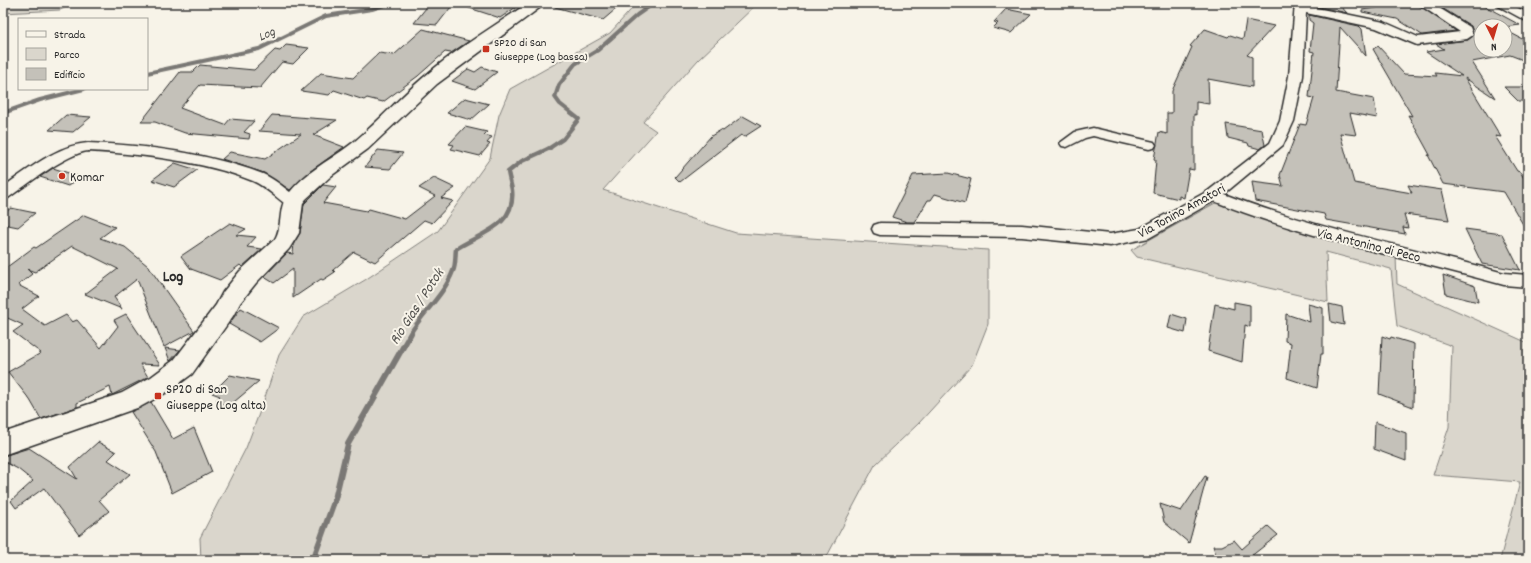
<svg xmlns="http://www.w3.org/2000/svg" width="1531" height="563" viewBox="0 0 1531 563" font-family="Dekko,sans-serif">
  <rect width="100%" height="100%" fill="#f7f3e8"/>
  <filter id="ink" filterUnits="userSpaceOnUse"><feTurbulence type="fractalNoise" baseFrequency=".025" numOctaves="2"/><feDisplacementMap in="SourceGraphic" scale="8" xChannelSelector="R" yChannelSelector="G"/><feConvolveMatrix kernelMatrix="1 2 1 2 8 2 1 2 1" color-interpolation-filters="sRGB"/></filter>
  <g filter="url(#ink)">
    <g fill="#dad6cc" stroke="#82807c">
      <path d="M 3,3 L 75,3 L 60,10 L 3,13 Z"/>
      <path d="M 637,3 L 757,4 L 698,60 L 643,122 L 656,131 L 603,190 L 736,233 L 988,250 L 988,324 L 972,365 L 919,423 L 875,465 L 825,560 L 201,560 L 200,538 L 246,448 L 263,403 L 279,355 L 303,317 L 365,280 L 438,231 L 490,158 L 499,115 L 510,89 L 610,33 Z"/>
      <path d="M 1217,202 L 1297,231 L 1396,256 L 1397,284 L 1528,343 L 1528,560 L 1500,560 L 1520,482 L 1433,475 L 1449,427 L 1452,346 L 1397,326 L 1391,269 L 1326,252 L 1328,302 L 1137,257 L 1131,250 Z"/>
    </g>
    <g fill="none" stroke-linecap="round" stroke-linejoin="round">
      <g stroke="#7a7874" stroke-width="4">
        <path d="M 147,73 L 259,49 L 326,16 L 372,9 L 390,3"/>
        <path d="M 3,113 L 40,100 L 84,89"/>
        <path d="M 548,149 L 563,139 L 579,119 L 560,104 L 555,97 L 559,85 L 575,64 L 598,50 L 637,15 L 654,3"/>
      </g>
      <path stroke="#7a7874" stroke-width="4.5" d="M 410,334 C 423,312 444,295 453,271 C 456,265 455,256 456,249 C 480,233 516,227 512,190 C 511,184 509,178 508,172 L 522,161 L 550,148"/>
      <path stroke="#7a7874" stroke-width="6" d="M 313,560 L 335,499 L 348,444 L 411,333"/>
    </g>
    <g fill="#c4c1b9" stroke="#2b2b2b">
      <path d="M 430,3 L 454,3 L 437,25 L 414,23 Z"/>
      <path d="M 464,3 L 522,3 L 500,18 L 463,6 Z"/>
      <path d="M 556,3 L 623,3 L 603,20 L 555,7 Z"/>
      <path d="M 1310,3 L 1338,3 L 1347,13 L 1310,5 Z"/>
      <path d="M 1406,3 L 1416,3 L 1456,31 L 1422,35 L 1397,19 L 1362,12 L 1362,10 Z"/>
      <path d="M 1434,3 L 1479,3 L 1520,25 L 1505,27 L 1481,26 L 1481,50 L 1505,50 L 1505,30 L 1528,42 L 1528,53 L 1523,60 L 1510,55 L 1472,62 L 1495,98 L 1465,78 L 1501,137 L 1495,136 L 1517,171 L 1520,172 L 1528,184 L 1528,233 L 1504,192 L 1443,184 L 1428,155 L 1430,155 L 1408,115 L 1412,116 L 1373,49 L 1378,46 L 1404,74 L 1437,76 L 1435,73 L 1462,76 L 1426,52 L 1444,49 L 1436,44 L 1468,40 L 1474,35 L 1471,26 Z"/>
      <path d="M 1006,9 L 1031,14 L 1011,33 L 993,28 L 998,23 L 994,22 Z"/>
      <path d="M 1309,15 L 1359,26 L 1362,29 L 1366,56 L 1340,27 L 1336,92 L 1374,99 L 1377,118 L 1350,113 L 1356,135 L 1340,133 L 1354,183 L 1412,193 L 1408,185 L 1442,190 L 1449,220 L 1404,214 L 1408,228 L 1403,227 L 1405,234 L 1326,220 L 1324,214 L 1255,201 L 1252,182 L 1283,186 L 1280,175 L 1300,124 L 1306,125 L 1314,98 L 1309,97 L 1314,52 L 1310,51 L 1313,23 L 1309,20 Z"/>
      <path d="M 1246,20 L 1274,26 L 1247,55 L 1252,57 L 1252,87 L 1208,79 L 1209,104 L 1196,102 L 1196,115 L 1194,114 L 1194,170 L 1189,169 L 1184,198 L 1179,196 L 1179,199 L 1153,193 L 1156,160 L 1154,159 L 1159,132 L 1167,134 L 1167,113 L 1172,113 L 1172,91 L 1192,47 L 1190,46 L 1205,29 L 1228,37 L 1230,35 L 1243,39 Z"/>
      <path d="M 423,29 L 469,41 L 451,53 L 445,52 L 418,76 L 383,102 L 367,98 L 364,100 L 334,90 L 329,95 L 301,91 L 321,73 L 353,78 L 379,53 L 394,55 Z"/>
      <path d="M 286,45 L 309,48 L 293,64 L 282,62 L 260,88 L 200,85 L 180,108 L 225,125 L 230,119 L 254,121 L 244,132 L 250,134 L 249,139 L 185,133 L 155,122 L 141,122 L 180,72 L 193,72 L 200,65 L 254,70 L 275,50 L 280,51 Z"/>
      <path d="M 482,67 L 497,72 L 475,89 L 452,81 L 468,69 L 475,72 Z"/>
      <path d="M 1504,87 L 1528,87 L 1528,101 L 1518,101 Z"/>
      <path d="M 465,98 L 489,104 L 471,120 L 447,113 Z"/>
      <path d="M 66,115 L 91,117 L 73,132 L 49,130 Z"/>
      <path d="M 272,115 L 337,120 L 313,135 L 344,147 L 309,172 L 290,190 L 264,173 L 222,159 L 230,152 L 265,159 L 301,134 L 259,131 Z"/>
      <path d="M 743,116 L 761,126 L 744,137 L 741,135 L 680,182 L 675,177 L 711,136 L 721,130 L 723,131 Z"/>
      <path d="M 1226,124 L 1262,130 L 1265,145 L 1260,149 L 1249,146 L 1248,143 L 1228,138 Z"/>
      <path d="M 465,127 L 487,132 L 484,135 L 492,137 L 487,143 L 490,144 L 480,156 L 451,149 L 454,145 L 449,144 Z"/>
      <path d="M 378,150 L 403,153 L 390,169 L 365,167 Z"/>
      <path d="M 175,163 L 197,170 L 174,187 L 152,180 Z"/>
      <path d="M 53,168 L 81,177 L 68,186 L 40,177 Z"/>
      <path d="M 948,173 L 971,179 L 965,203 L 935,194 L 931,200 L 928,200 L 915,222 L 907,222 L 892,217 L 913,175 Z"/>
      <path d="M 434,178 L 455,188 L 441,198 L 453,201 L 432,223 L 424,220 L 375,262 L 354,252 L 333,270 L 335,272 L 323,280 L 321,279 L 293,298 L 293,269 L 274,283 L 264,277 L 287,253 L 293,254 L 294,243 L 300,233 L 304,204 L 323,185 L 336,187 L 323,203 L 367,211 L 369,209 L 405,219 L 435,196 L 419,188 Z"/>
      <path d="M 11,208 L 35,213 L 18,227 L 3,224 L 3,214 Z"/>
      <path d="M 84,215 L 115,227 L 100,238 L 125,247 L 148,266 L 194,331 L 164,347 L 137,279 L 114,297 L 122,309 L 85,294 L 118,269 L 72,246 L 35,272 L 27,269 L 32,274 L 18,285 L 39,296 L 22,309 L 45,326 L 66,315 L 72,322 L 77,320 L 101,348 L 118,326 L 114,320 L 126,314 L 160,365 L 140,364 L 148,377 L 112,395 L 110,387 L 77,403 L 77,407 L 41,419 L 30,400 L 8,372 L 41,353 L 13,332 L 23,325 L 3,316 L 3,270 L 34,247 L 36,248 Z"/>
      <path d="M 230,223 L 246,229 L 236,235 L 256,237 L 247,247 L 262,249 L 242,267 L 240,265 L 220,280 L 191,269 L 181,256 Z"/>
      <path d="M 1465,229 L 1502,234 L 1520,270 L 1482,264 Z"/>
      <path d="M 1443,275 L 1475,286 L 1478,302 L 1446,294 Z"/>
      <path d="M 1234,302 L 1250,305 L 1250,327 L 1245,325 L 1242,362 L 1208,351 L 1215,304 L 1234,309 Z"/>
      <path d="M 1308,304 L 1323,308 L 1323,354 L 1321,354 L 1317,388 L 1287,378 L 1291,343 L 1285,341 L 1286,314 L 1310,322 Z"/>
      <path d="M 1329,304 L 1342,307 L 1344,325 L 1331,322 Z"/>
      <path d="M 241,308 L 279,328 L 260,342 L 229,324 Z"/>
      <path d="M 1171,314 L 1187,319 L 1185,333 L 1168,328 Z"/>
      <path d="M 1382,336 L 1390,339 L 1391,337 L 1414,344 L 1413,407 L 1379,394 Z"/>
      <path d="M 165,348 L 180,350 L 170,361 Z"/>
      <path d="M 230,375 L 259,381 L 228,407 L 216,400 L 220,396 L 212,393 Z"/>
      <path d="M 151,402 L 173,439 L 194,428 L 212,472 L 172,493 L 156,452 L 131,412 Z"/>
      <path d="M 1375,422 L 1406,433 L 1406,461 L 1374,449 Z"/>
      <path d="M 98,442 L 116,452 L 108,460 L 130,474 L 99,500 L 109,511 L 79,535 L 44,488 L 16,508 L 11,501 L 33,481 L 18,469 L 3,461 L 3,456 L 29,448 L 77,479 L 70,467 Z"/>
      <path d="M 1205,476 L 1207,477 L 1189,543 L 1164,522 L 1160,504 L 1181,511 Z"/>
      <path d="M 1268,526 L 1278,535 L 1250,557 L 1253,560 L 1218,560 L 1213,546 L 1222,546 L 1234,540 L 1242,549 Z"/>
    </g>
    <g fill="none" stroke-linecap="round" stroke-linejoin="round">
      <defs>
        <g id="street">
          <path d="M 1295,3 L 1307,3 L 1307,6 L 1384,22 L 1418,37 L 1460,32 L 1417,3 L 1431,3 L 1470,27 L 1473,35 L 1467,39 L 1417,45 L 1376,28 L 1306,13 L 1303,76 L 1294,121 L 1283,145 L 1224,194 C 1315,229 1411,247 1504,273 L 1528,275 L 1528,287 L 1504,285 C 1407,258 1308,239 1214,201 L 1149,238 L 1110,246 L 1022,237 L 880,235 L 874,233 L 872,229 L 874,225 L 880,223 L 1022,225 L 1110,234 L 1139,229 L 1208,191 L 1270,143 L 1280,121 L 1289,76 Z"/>
          <path d="M 1493,3 L 1508,3 L 1528,13 L 1528,22 Z"/>
          <path d="M 1093,128 L 1154,142 L 1156,145 L 1154,148 L 1149,149 L 1093,136 L 1085,138 L 1067,147 L 1062,146 L 1060,143 L 1075,132 Z"/>
          <path d="M 88,143 C 146,145 208,153 263,174 C 275,179 288,191 298,198 L 301,202 L 298,206 L 293,207 L 288,206 C 277,198 265,186 253,181 C 204,161 141,154 88,151 C 66,154 28,184 8,198 L 3,199 L 3,187 C 28,170 57,145 88,143 Z"/>
        </g>
        <path id="secondary" d="M 528,3 L 546,3 L 437,84 L 368,149 L 331,176 L 306,199 L 303,203 L 299,233 L 289,249 L 256,283 L 240,303 L 233,316 L 192,374 L 169,391 L 140,407 L 3,455 L 3,433 L 122,393 L 151,377 L 174,360 L 216,305 L 223,292 L 240,271 L 275,239 C 283,226 278,208 287,196 C 304,172 333,159 355,141 C 379,121 400,97 424,77 C 456,49 493,27 528,3 Z"/>
      </defs>
      <use href="#street" stroke="#2b2b2b" stroke-width="3"/>
      <use href="#secondary" stroke="#2b2b2b" stroke-width="3"/>
      <use href="#street" fill="#f7f3e8" fill-rule="evenodd"/>
      <use href="#secondary" fill="#f7f3e8" fill-rule="evenodd"/>
    </g>
  </g>
  <g fill="#c8321e" stroke="#f7f3e8" stroke-width="1.5">
    <rect x="482" y="45" width="8" height="8" rx="2"/>
    <circle cx="62" cy="176" r="4"/>
    <rect x="154" y="392" width="8" height="8" rx="2"/>
  </g>
  <g text-anchor="middle" stroke-width="4" stroke-linejoin="round" paint-order="stroke">
    <g font-size="12" fill="#2b2b2b" stroke="#f7f3e8" text-anchor="start">
      <text x="494" y="46">SP20 di San<tspan x="494" dy="14">Giuseppe (Log bassa)</tspan></text>
    </g>
    <g font-size="13" font-style="italic" fill="#53524f" stroke="#f7f3e8">
      <text transform="translate(266 33) rotate(-25)" y="5">Log</text>
    </g>
    <g font-size="14" fill="#2b2b2b" stroke="#f7f3e8" text-anchor="start">
      <text x="70" y="181">Komar</text>
      <text x="166" y="393">SP20 di San<tspan x="166" dy="16">Giuseppe (Log alta)</tspan></text>
    </g>
    <g font-size="14" fill="#2b2b2b" stroke="#f7f3e8">
      <text transform="translate(1181 210) rotate(-29)" y="5">Via Tonino Amatori</text>
      <text transform="translate(1369 244) rotate(14)" y="5">Via Antonino di Peco</text>
    </g>
    <g font-size="15" font-style="italic" fill="#53524f" stroke="#f7f3e8">
      <text transform="translate(416 306) rotate(-57)" y="5">Rio Gias / Potok</text>
    </g>
    <g font-size="16" font-weight="bold" fill="#2b2b2b" stroke="#f7f3e8">
      <text x="173" y="281">Log</text>
    </g>
  </g>
  <rect width="1531" height="563" fill="none" stroke="#f7f3e8" stroke-width="16"/>
  <rect x="8" y="8" width="1515" height="547" fill="none" stroke="#2b2b2b" stroke-width="1.5" filter="url(#ink)"/>
  <rect x="18" y="18" width="130" height="72" fill="#f7f3e8" stroke="#a5a39c"/>
  <rect x="26" y="31" width="20" height="6" fill="#f7f3e8" stroke="#a5a39c"/>
  <text x="54" y="38" font-size="12" fill="#2b2b2b">Strada</text>
  <rect x="26" y="48" width="20" height="12" fill="#dad6cc" stroke="#a5a39c"/>
  <text x="54" y="58" font-size="12" fill="#2b2b2b">Parco</text>
  <rect x="26" y="68" width="20" height="12" fill="#c4c1b9" stroke="#a5a39c"/>
  <text x="54" y="78" font-size="12" fill="#2b2b2b">Edificio</text>
  <g transform="translate(1493 38) rotate(175)"><circle r="19" fill="#f7f3e8" stroke="#a5a39c"/>
  <path d="M0-3L7 15L0 10L-7 15Z" fill="#c8321e"/>
  <text y="-6" font-size="11" font-weight="bold" text-anchor="middle" fill="#2b2b2b">N</text>
  </g>
</svg>
